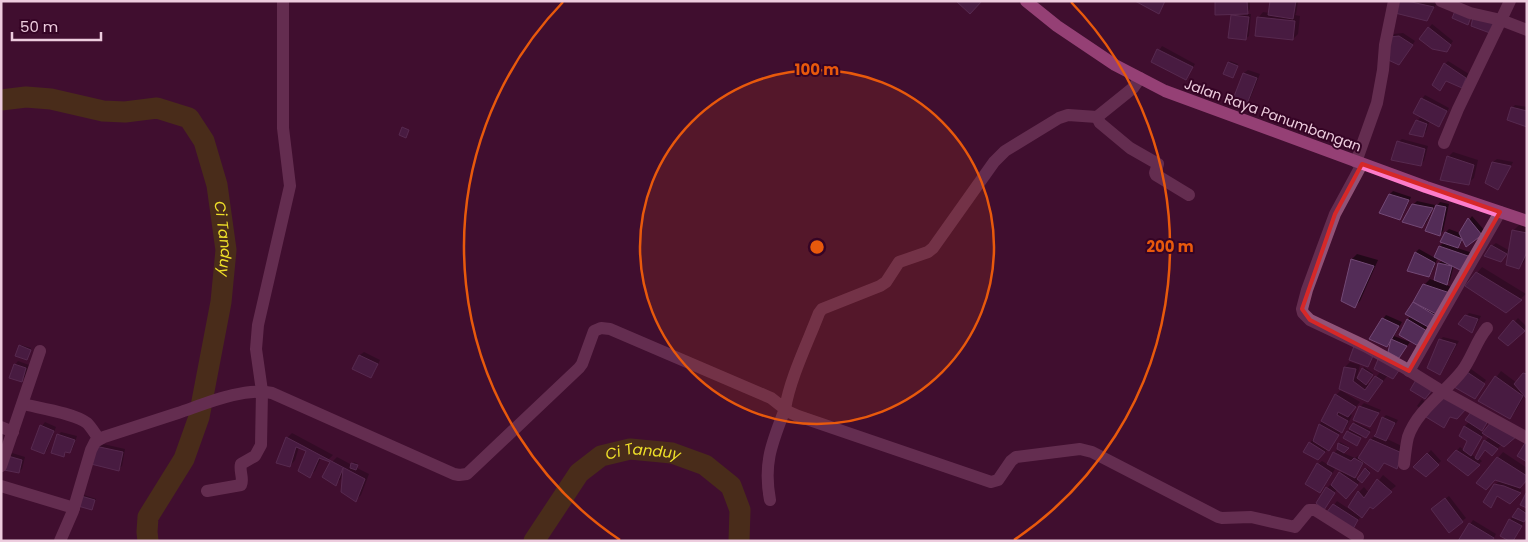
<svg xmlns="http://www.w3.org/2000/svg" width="1528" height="542" viewBox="0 0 1528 542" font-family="Poppins,sans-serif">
  <rect width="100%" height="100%" fill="#400f2f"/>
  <g fill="#0007" fill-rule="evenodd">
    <path d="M 1216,1 L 1250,1 L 1250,9 L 1246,14 L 1251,14 L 1249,36 L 1245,39 L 1232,16 L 1234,13 Z"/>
    <path d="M 1271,1 L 1298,1 L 1296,14 L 1295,15 L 1300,16 L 1298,34 L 1293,39 L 1258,18 L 1263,12 L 1270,13 Z"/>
    <path d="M 1399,1 L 1423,1 L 1436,4 L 1430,16 L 1426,20 Z"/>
    <path d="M 1432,24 L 1453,41 L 1447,50 L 1421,38 Z"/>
    <path d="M 1403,33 L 1415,41 L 1399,64 L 1388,58 L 1394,34 Z"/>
    <path d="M 1162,46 L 1195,64 L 1186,79 L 1152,61 Z"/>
    <path d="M 1230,61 L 1238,64 L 1233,77 L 1229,62 Z"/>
    <path d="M 1448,61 L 1469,74 L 1465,83 L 1447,80 L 1440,89 L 1445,64 Z"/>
    <path d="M 1248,70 L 1260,74 L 1250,99 L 1247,103 L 1235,98 L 1244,73 Z"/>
    <path d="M 1425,95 L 1449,108 L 1442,122 L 1438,126 L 1430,120 L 1426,132 L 1422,135 L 1417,121 L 1422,116 L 1422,99 Z"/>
    <path d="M 1515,105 L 1527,107 L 1526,126 L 1512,108 Z"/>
    <path d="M 1402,139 L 1428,146 L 1424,161 L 1420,164 L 1398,142 Z"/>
    <path d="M 1453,152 L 1478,160 L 1474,178 L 1468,183 L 1448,157 Z"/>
    <path d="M 1497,159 L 1513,162 L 1501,185 L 1498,188 L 1493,162 Z"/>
    <path d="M 1393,191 L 1411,197 L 1403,215 L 1400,218 L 1390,194 Z"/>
    <path d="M 1417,201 L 1435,205 L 1426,223 L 1422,226 L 1413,205 Z"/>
    <path d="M 1440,202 L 1449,204 L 1443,231 L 1440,234 L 1437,206 Z"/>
    <path d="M 1472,216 L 1485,231 L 1481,234 L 1463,238 L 1461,243 L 1457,248 L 1476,254 L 1454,265 L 1450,280 L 1446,285 L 1454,288 L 1423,342 L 1401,334 L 1408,319 L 1411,316 L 1407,314 L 1424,285 L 1430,279 L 1435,281 L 1439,263 L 1443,260 L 1438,257 L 1432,272 L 1428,275 L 1409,270 L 1416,252 L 1419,249 L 1435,258 L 1440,246 L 1444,242 L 1446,232 L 1449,229 L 1460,233 Z"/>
    <path d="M 1519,225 L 1527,227 L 1527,256 L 1524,262 L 1519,267 L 1513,231 Z"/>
    <path d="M 1496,243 L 1510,251 L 1504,258 L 1492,246 Z"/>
    <path d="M 1357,254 L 1378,260 L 1360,301 L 1355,306 L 1343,300 L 1352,259 Z"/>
    <path d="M 1482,267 L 1526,294 L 1506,311 L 1477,273 Z"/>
    <path d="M 1469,313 L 1481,316 L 1475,328 L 1471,331 L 1466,316 Z"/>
    <path d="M 1386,315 L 1402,322 L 1394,336 L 1410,342 L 1399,357 L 1390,351 L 1392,339 L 1387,345 L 1383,319 Z"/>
    <path d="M 1518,318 L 1527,327 L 1508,344 L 1500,338 Z"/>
    <path d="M 1443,337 L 1459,341 L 1443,370 L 1440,373 L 1440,340 Z"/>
    <path d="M 21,345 L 31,348 L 27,359 L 20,346 Z"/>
    <path d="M 364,352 L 380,360 L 374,373 L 371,377 L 354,369 L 360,355 Z"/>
    <path d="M 18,361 L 29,365 L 25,377 L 21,380 L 15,365 Z"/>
    <path d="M 1350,362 L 1360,365 L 1357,377 L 1359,378 L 1364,367 L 1373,373 L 1367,383 L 1370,385 L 1381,371 L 1402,365 L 1393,378 L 1388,375 L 1368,400 L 1343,389 L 1342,391 L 1360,402 L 1350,414 L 1352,415 L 1347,426 L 1342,432 L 1341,431 L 1332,446 L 1328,449 L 1318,459 L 1305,452 L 1310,443 L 1313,439 L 1315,440 L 1320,424 L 1336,395 L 1342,389 L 1345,367 Z"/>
    <path d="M 1471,369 L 1486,380 L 1475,396 L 1468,373 Z"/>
    <path d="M 1527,370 L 1527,397 L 1525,395 L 1515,412 L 1510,417 L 1479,400 L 1501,371 L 1517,383 Z"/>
    <path d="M 1422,399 L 1426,403 L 1420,408 L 1417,406 Z"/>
    <path d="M 1364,403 L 1381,410 L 1370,426 L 1360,407 Z"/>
    <path d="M 1475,409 L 1491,418 L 1480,431 L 1484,433 L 1495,419 L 1519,432 L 1504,445 L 1502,444 L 1492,454 L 1486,449 L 1478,458 L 1482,461 L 1468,474 L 1449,460 L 1460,447 L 1464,450 L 1469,440 L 1461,436 L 1465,426 L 1470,421 L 1467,419 ZM 1484,433 L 1490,436 L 1485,441 L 1476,458 L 1471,454 Z"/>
    <path d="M 1386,415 L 1398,420 L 1387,439 L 1406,448 L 1385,463 L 1378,470 L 1365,461 L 1358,473 L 1355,477 L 1359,480 L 1367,468 L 1370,471 L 1362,482 L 1361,480 L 1350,494 L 1337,489 L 1324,508 L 1327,488 L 1330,485 L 1332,486 L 1342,470 L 1334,453 L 1338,449 L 1339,443 L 1340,442 L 1349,447 L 1343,453 L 1355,458 L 1358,456 L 1360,457 L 1371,439 L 1377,435 L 1383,418 Z"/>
    <path d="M 45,422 L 56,427 L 47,450 L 44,453 L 42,426 Z"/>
    <path d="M 1355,422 L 1371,430 L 1367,435 L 1362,435 L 1358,444 L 1344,438 Z"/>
    <path d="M 61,432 L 77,436 L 73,448 L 70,452 L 67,451 L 63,456 L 58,435 Z"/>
    <path d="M 292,433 L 333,455 L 328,460 L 321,458 L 315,471 L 309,476 L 308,450 L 299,447 L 295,460 L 290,466 L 287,438 Z"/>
    <path d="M 99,443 L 125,449 L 122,466 L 118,469 L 92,463 Z"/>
    <path d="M 1431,450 L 1441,461 L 1426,476 L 1415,467 Z"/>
    <path d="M 1503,452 L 1527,468 L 1527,479 L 1518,488 L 1522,490 L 1510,502 L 1498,495 L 1491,506 L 1495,485 L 1500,480 L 1498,458 Z"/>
    <path d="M 12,453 L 25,457 L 22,469 L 18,472 L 9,457 Z"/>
    <path d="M 337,457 L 352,465 L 354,462 L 358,464 L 357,468 L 369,474 L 361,495 L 356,500 L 343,472 L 341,479 L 335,484 L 332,462 Z"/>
    <path d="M 1322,461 L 1335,469 L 1323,488 L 1318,464 Z"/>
    <path d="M 1383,475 L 1396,486 L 1371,506 L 1361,516 L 1353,527 L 1328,513 L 1337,501 L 1355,513 L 1356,511 L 1350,506 L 1359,492 L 1364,487 L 1369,493 Z"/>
    <path d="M 84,495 L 96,499 L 92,509 L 80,505 Z"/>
    <path d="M 1449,496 L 1466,518 L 1462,521 L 1436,506 Z"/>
    <path d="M 1520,508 L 1527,512 L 1527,516 L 1522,522 L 1524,522 L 1515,538 L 1512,541 L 1510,520 Z"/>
    <path d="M 1473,520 L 1496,534 L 1492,541 L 1459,541 Z"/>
  </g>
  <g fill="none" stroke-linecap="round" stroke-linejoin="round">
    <g stroke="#565000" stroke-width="21">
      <path id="s1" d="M 1,100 L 26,97 L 51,99 L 103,111 L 125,112 L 157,108 L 189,118 L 204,141 L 217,185 L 226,250 L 221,302 L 199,417 L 184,459 L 148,517 L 147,532 L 148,541"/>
      <path id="s2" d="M 534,541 L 579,473 L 601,456 L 630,449 L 672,453 L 705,465 L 731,486 L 740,510 L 739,541"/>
    </g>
  </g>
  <g fill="#532c57" stroke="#734976">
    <path d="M 956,1 L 982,1 L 970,14 Z"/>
    <path d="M 1135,1 L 1165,1 L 1159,14 Z"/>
    <path d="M 1215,1 L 1247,1 L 1248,14 L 1215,15 Z"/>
    <path d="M 1270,1 L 1296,1 L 1293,19 L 1268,15 Z"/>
    <path d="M 1398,1 L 1407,1 L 1434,7 L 1427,21 L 1395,13 Z"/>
    <path d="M 1455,11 L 1471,17 L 1468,25 L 1452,18 Z"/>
    <path d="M 1231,15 L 1249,17 L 1246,40 L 1228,38 Z"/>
    <path d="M 1257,17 L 1295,21 L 1293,40 L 1255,36 Z"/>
    <path d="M 1473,17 L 1496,22 L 1490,33 L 1471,26 Z"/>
    <path d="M 1428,27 L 1451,45 L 1447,52 L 1432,49 L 1419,39 Z"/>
    <path d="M 1399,36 L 1413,45 L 1399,65 L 1386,59 L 1389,37 Z"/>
    <path d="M 1157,49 L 1193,67 L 1186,80 L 1151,62 Z"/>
    <path d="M 1228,62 L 1238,66 L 1233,78 L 1223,74 Z"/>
    <path d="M 1444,63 L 1466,78 L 1462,88 L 1446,81 L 1440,91 L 1432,85 Z"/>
    <path d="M 1243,73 L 1257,78 L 1247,104 L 1233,99 Z"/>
    <path d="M 1421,98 L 1447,111 L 1439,127 L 1413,113 Z"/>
    <path d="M 1511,107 L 1527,111 L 1527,127 L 1507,120 Z"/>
    <path d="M 1416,120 L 1427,124 L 1423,137 L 1409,134 Z"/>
    <path d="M 402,127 L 409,130 L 406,138 L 399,135 Z"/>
    <path d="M 1397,141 L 1425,149 L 1421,166 L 1391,160 Z"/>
    <path d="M 1447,156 L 1474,165 L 1469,185 L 1440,180 Z"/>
    <path d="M 1492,162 L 1511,166 L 1498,190 L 1485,183 Z"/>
    <path d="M 1389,194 L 1409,200 L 1400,220 L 1379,213 Z"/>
    <path d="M 1412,204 L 1433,208 L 1422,228 L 1402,222 Z"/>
    <path d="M 1436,205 L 1446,207 L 1440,236 L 1425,231 Z"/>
    <path d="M 1468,218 L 1482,235 L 1466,247 L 1459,233 Z"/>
    <path d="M 1512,230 L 1527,233 L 1527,252 L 1519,269 L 1506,265 Z"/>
    <path d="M 1445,232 L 1462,239 L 1458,248 L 1440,242 Z"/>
    <path d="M 1491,245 L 1507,254 L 1501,262 L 1484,256 Z"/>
    <path d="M 1439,246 L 1474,258 L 1462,271 L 1434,257 Z"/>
    <path d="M 1415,252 L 1435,263 L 1429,277 L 1407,271 Z"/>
    <path d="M 1351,259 L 1374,266 L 1355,308 L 1341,301 Z"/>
    <path d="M 1438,263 L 1452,266 L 1447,285 L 1434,280 Z"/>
    <path d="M 1476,272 L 1522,300 L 1506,313 L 1465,286 Z"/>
    <path d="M 1423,284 L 1450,293 L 1440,316 L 1413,302 Z"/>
    <path d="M 1413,302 L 1436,316 L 1430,328 L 1405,314 Z"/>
    <path d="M 1465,315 L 1478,319 L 1472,333 L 1458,324 Z"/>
    <path d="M 1382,318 L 1399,326 L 1387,347 L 1369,339 Z"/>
    <path d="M 1407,319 L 1427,331 L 1420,347 L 1399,335 Z"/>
    <path d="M 1513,320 L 1525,331 L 1508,346 L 1498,338 Z"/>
    <path d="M 1391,339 L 1407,346 L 1399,358 L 1388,352 Z"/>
    <path d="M 1439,339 L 1456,344 L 1440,375 L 1427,368 Z"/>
    <path d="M 19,345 L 31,350 L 27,360 L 15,356 Z"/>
    <path d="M 1354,346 L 1373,356 L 1368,367 L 1349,360 Z"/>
    <path d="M 359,355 L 378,364 L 371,378 L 352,369 Z"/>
    <path d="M 1379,357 L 1400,369 L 1393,379 L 1374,369 Z"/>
    <path d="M 14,364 L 26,368 L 22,382 L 9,378 Z"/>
    <path d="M 1344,367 L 1356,369 L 1353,381 L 1365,390 L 1375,376 L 1383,381 L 1368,402 L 1339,389 Z"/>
    <path d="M 1362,368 L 1373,375 L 1366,385 L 1357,378 Z"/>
    <path d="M 1467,372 L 1485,384 L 1475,399 L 1454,387 Z"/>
    <path d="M 1523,373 L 1527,374 L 1527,399 L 1514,384 Z"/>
    <path d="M 1495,376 L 1523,396 L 1510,419 L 1478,401 Z"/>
    <path d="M 1417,378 L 1432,390 L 1425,399 L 1410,390 Z"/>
    <path d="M 1335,394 L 1356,407 L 1348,417 L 1338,412 L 1337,415 L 1348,421 L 1342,433 L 1321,421 Z"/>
    <path d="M 1443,396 L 1466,409 L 1457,419 L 1450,417 L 1444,428 L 1426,417 Z"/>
    <path d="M 1359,406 L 1379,413 L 1370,427 L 1353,420 Z"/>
    <path d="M 1471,412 L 1488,421 L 1482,431 L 1465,420 Z"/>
    <path d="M 1382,417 L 1395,423 L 1386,441 L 1374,436 L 1376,434 Z"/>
    <path d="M 1491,422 L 1517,436 L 1504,447 L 1482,433 Z"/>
    <path d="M 1353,423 L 1370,432 L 1366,438 L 1349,429 Z"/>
    <path d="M 1319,424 L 1339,435 L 1329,451 L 1313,441 Z"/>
    <path d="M 40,425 L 54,431 L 44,454 L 31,449 Z"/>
    <path d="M 1464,426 L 1482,437 L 1471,456 L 1463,450 L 1467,441 L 1459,436 Z"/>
    <path d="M 1347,431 L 1361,438 L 1357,446 L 1343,438 Z"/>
    <path d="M 57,434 L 75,440 L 70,453 L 65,452 L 64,457 L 51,453 Z"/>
    <path d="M 286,437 L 365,479 L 356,502 L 341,492 L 343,468 L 336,486 L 322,477 L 330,462 L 319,458 L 310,478 L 298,471 L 306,451 L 296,447 L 290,467 L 276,463 Z"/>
    <path d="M 1370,439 L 1402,453 L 1397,469 L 1384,463 L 1378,472 L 1358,458 Z"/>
    <path d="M 1484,440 L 1498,449 L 1492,456 L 1485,450 L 1478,460 L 1475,458 Z"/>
    <path d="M 1309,442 L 1325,452 L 1318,460 L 1303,452 Z"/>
    <path d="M 1338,443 L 1349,448 L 1344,453 L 1337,449 Z"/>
    <path d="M 1525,443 L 1527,444 L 1527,462 L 1517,456 Z"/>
    <path d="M 95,446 L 123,452 L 119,471 L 91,464 Z"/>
    <path d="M 1456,450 L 1480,465 L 1468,476 L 1447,460 Z"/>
    <path d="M 1333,452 L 1351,461 L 1354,458 L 1363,463 L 1355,478 L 1327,464 Z"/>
    <path d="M 1427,453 L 1439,465 L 1426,477 L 1413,467 Z"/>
    <path d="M 8,456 L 22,460 L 19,473 L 4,470 Z"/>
    <path d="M 1497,457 L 1527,476 L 1527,480 L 1520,488 L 1495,480 L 1486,490 L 1476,483 Z"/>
    <path d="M 351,463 L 358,465 L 356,470 L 350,468 Z"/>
    <path d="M 1317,463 L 1332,473 L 1320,493 L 1305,484 Z"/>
    <path d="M 1365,468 L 1370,473 L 1362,483 L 1357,479 Z"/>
    <path d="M 1339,472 L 1358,485 L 1346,499 L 1331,485 Z"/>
    <path d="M 1377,479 L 1392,492 L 1373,509 L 1370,507 L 1362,518 L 1348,507 L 1358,491 L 1364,498 Z"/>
    <path d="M 1494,484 L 1504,486 L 1521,493 L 1510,504 L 1497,496 L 1491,508 L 1483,502 Z"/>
    <path d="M 1326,487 L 1335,493 L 1324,510 L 1316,503 Z"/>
    <path d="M 1526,493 L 1527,493 L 1527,508 L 1520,505 Z"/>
    <path d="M 81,496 L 95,500 L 92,510 L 78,506 Z"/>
    <path d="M 1445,498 L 1463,522 L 1449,533 L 1431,509 Z"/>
    <path d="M 1333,504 L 1358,520 L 1353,529 L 1326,513 Z"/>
    <path d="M 1518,508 L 1527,514 L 1527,517 L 1524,522 L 1512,517 Z"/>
    <path d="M 1509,519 L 1522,526 L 1513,541 L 1509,541 L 1500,536 Z"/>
    <path d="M 1469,523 L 1494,538 L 1492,541 L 1458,541 Z"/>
  </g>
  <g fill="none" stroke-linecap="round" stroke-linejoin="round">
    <g stroke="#915378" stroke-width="12">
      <path d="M 1441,1 L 1470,13 L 1501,20 L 1458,109 L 1444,143"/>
      <path d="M 1510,1 L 1501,20 L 1527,30"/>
      <path d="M 1140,78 L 1133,88 L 1097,117 L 1100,123 L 1130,148 L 1158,164 L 1155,173 L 1156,175 L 1189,195"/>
      <path d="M 1356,162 L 1377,103 L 1383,70 L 1385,45 L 1394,1"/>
      <path d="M 1362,164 L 1335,214 L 1307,290 L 1302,309 L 1303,313 L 1310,320 L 1365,346 L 1403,367 L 1445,393 L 1527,438"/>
      <path d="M 1409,371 L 1500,212"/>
      <path d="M 23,404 C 39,408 74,413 87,423 C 92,428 95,434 99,439"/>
      <path d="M 1,427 L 13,432"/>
      <path d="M 1404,464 C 1405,455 1406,445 1408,437 C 1417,410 1445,393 1462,371 C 1472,358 1476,341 1487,328"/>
      <path d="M 1,466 L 40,351"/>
      <path d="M 1,486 L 74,508"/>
      <path d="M 207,491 L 241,485 C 244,479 239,471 241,464 L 255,456 L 261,445 L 262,391 L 256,349 L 258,325 L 290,186 L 283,128 L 283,1"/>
      <path d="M 770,500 C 763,463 772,443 785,409 L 789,412 L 798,416 L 991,482 L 998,480 L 1011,461 L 1016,457 L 1080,449 L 1092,452 L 1218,517 L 1222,518 L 1251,517 L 1295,527 L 1309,510 L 1315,510 L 1358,537"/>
      <path d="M 60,541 L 73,511 L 91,450 L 95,442 L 104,437 C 129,429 153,421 178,413 C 205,404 243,387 272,393 L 454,474 L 459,475 L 467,474 L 579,368 L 582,364 L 594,331 L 601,328 L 610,329 L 771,398 L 785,409 C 790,378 808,342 819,313 L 822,309 L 880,286 L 886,282 L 899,262 L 928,252 L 933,248 L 994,162 L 1005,151 L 1059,118 L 1068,115 L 1097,117"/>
    </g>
    <path stroke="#fc7dcb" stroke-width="12" d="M 1026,1 L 1057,26 L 1115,65 L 1165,91 L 1426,187 L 1527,221"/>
  </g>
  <path d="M0 0H1528V542H0ZM 1362,164 L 1500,212 L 1409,371 L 1310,320 L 1302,309 L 1335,214 Z" fill="#400f2f" fill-opacity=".55" fill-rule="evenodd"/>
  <path fill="none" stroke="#d62828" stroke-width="4" stroke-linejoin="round" d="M 1362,164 L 1500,212 L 1409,371 L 1310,320 L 1302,309 L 1335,214 Z"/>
  <circle cx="817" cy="247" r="177" fill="#e8590c" fill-opacity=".12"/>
  <g fill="none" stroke="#e8590c" stroke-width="2.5">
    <circle cx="817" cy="247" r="177"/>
    <path d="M620 540A353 353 0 0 1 563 2M1071 2A353 353 0 0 1 1014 540"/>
  </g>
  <g text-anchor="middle" stroke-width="4" stroke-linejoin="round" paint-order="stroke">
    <g font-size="14" fill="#edccde" stroke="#350425">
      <text transform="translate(1273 115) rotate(20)" y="5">Jalan Raya Panumbangan</text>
    </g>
    <g font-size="15" font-style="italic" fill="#eedf29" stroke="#350425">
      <text dy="5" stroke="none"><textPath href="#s1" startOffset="319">Ci Tanduy</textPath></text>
      <text dy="5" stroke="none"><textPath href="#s2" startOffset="152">Ci Tanduy</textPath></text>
    </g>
  </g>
  <circle cx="817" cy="247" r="8" fill="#e8590c" stroke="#350425" stroke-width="2.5"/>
  <g font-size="15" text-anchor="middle" font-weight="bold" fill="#e8590c" stroke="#350425" stroke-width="4" stroke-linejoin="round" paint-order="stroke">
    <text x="817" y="75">100 m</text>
    <text x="1170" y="252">200 m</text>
  </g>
  <rect width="1528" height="542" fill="none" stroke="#edccde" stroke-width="5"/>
  <path d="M12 32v8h89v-8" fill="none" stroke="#edccde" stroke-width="2.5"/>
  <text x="20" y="32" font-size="15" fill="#edccde" stroke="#350425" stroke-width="4" paint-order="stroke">50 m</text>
</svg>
